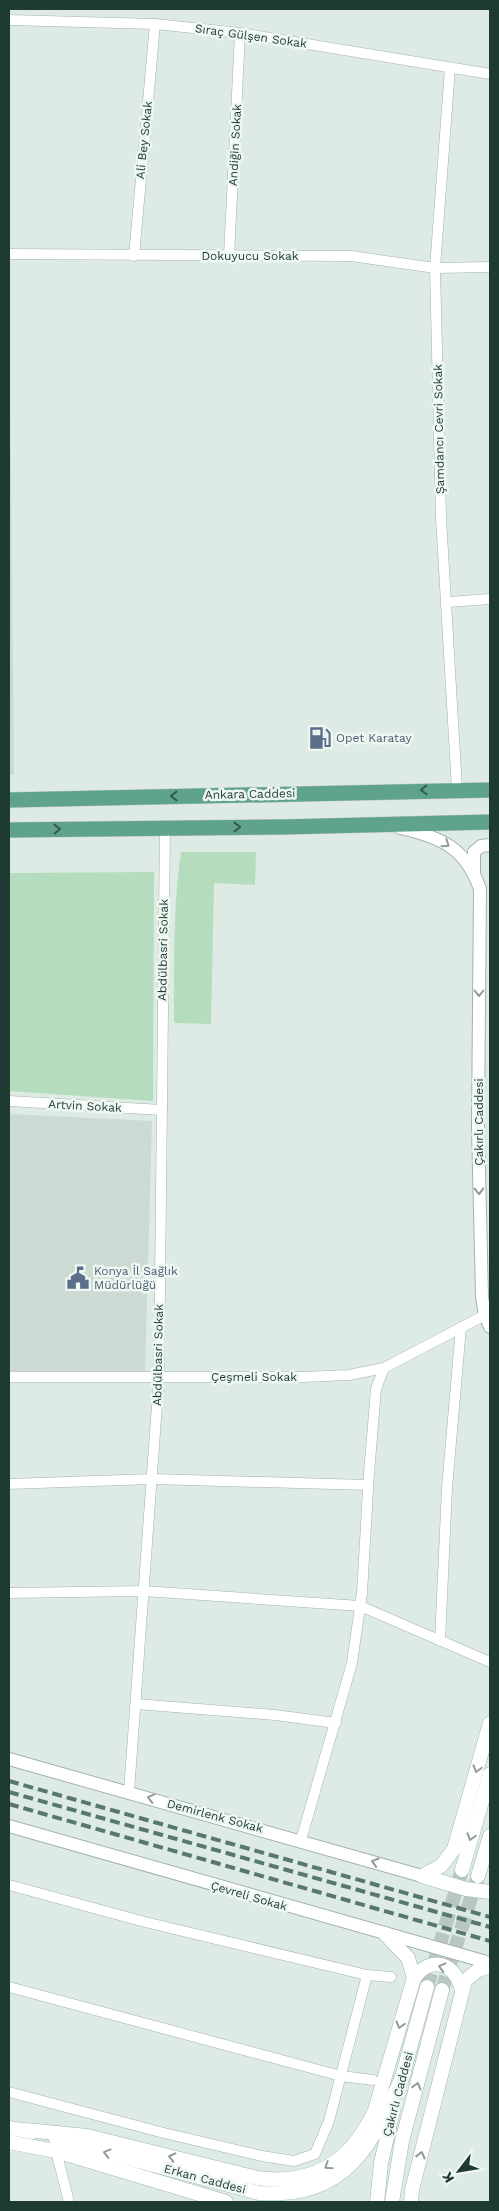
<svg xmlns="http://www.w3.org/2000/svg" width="499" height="2211" viewBox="0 0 499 2211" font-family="'Work Sans',sans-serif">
  <rect width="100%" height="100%" fill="#deebe4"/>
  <g fill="#ccdad3">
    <path d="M 9,269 L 14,775 L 9,775 Z"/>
    <path d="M 9,1114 L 152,1121 L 145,1371 L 9,1371 Z"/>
  </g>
  <g fill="#b5ddbd">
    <path d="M 181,852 L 256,852 L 255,885 L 214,883 L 211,1024 L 174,1023 C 174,966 173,908 181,852 Z"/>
    <path d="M 154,872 L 153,1101 L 9,1091 L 9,873 Z"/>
  </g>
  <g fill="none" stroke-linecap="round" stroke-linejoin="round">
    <g stroke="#b8c8c0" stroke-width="14" stroke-dasharray="14 7" stroke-linecap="butt">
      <path d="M 427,1987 L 462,1870"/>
      <path d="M 442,1990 L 478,1876"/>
    </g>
    <defs>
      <g id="minor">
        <path d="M 9,20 L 155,24 L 240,33 L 490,74"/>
        <path d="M 450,68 L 435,268 L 441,518 L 457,789"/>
        <path d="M 9,254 L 351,256 L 435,268 L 490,267"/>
        <path d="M 134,256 L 155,24"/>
        <path d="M 229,256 L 240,33"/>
        <path d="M 448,602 L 490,599"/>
        <path d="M 9,1101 L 162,1110"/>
        <path d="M 9,1377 L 304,1377 L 349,1375 L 384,1368 L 485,1315"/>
        <path d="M 9,1484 L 152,1479 L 368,1485"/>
        <path d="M 9,1593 L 144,1591 L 360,1606 L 490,1662"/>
        <path d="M 440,1641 L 447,1488 L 461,1327"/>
        <path d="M 136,1704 L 275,1715 L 336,1723"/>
        <path d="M 129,1792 L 159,1377 L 165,827"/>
        <path d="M 301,1840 L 352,1663 L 362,1593 L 369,1473 L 376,1389 L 384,1368"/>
        <path d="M 9,1885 L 145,1922 L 367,1975 L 391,1977"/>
        <path d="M 9,1987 L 341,2076 L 373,2080"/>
        <path d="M 9,2092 L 164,2133 L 262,2156 L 294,2161 L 315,2154 L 329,2121 L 367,1975"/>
        <path d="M 56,2151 L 69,2202"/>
      </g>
      <g id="tertiary">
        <path d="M 400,828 C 441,837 466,848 480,889 L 478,1126 L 482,1297 L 485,1315 L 490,1327"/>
        <path d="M 474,872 L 474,852 L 481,846 L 490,845"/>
        <path d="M 9,1759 L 422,1876"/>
        <path d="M 9,1826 L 490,1963"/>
      </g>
      <g id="secondary">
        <path d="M 462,1870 L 490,1774"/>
        <path d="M 422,1876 L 441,1866 L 454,1849 L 490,1723"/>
        <path d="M 422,1876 L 466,1889 L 490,1892"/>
        <path d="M 478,1876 L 490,1836"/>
        <path d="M 385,1934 L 408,1958 L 414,1978"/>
        <path d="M 401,2081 L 427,1987"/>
        <path d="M 9,2128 L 33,2132"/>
        <path d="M 26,2130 L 87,2136 L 257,2178 C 313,2186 352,2161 375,2110 L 414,1978 C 432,1954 456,1964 462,1991"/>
        <path d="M 56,2139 L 259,2193 C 349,2199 372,2144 404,2073"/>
        <path d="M 9,2142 L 56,2151 L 226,2202"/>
        <path d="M 377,2202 L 381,2163 L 393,2111"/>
        <path d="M 392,2202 L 402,2141 L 442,1990"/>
        <path d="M 411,2202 L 412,2190 L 465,1981 L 478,1970 L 490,1966"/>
      </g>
      <g id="primary">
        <path d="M 9,800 L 490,790"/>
        <path d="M 9,830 L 282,827 L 490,822"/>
      </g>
    </defs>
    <use href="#minor" stroke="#a1b3ab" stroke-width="11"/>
    <use href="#tertiary" stroke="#a1b3ab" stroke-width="14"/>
    <use href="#secondary" stroke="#9cb7ab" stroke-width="15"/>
    <use href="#primary" stroke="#c0c8c5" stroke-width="16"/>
    <use href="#minor" stroke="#fff" stroke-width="10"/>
    <use href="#tertiary" stroke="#fff" stroke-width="12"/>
    <use href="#secondary" stroke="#fff" stroke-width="14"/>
    <use href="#primary" stroke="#60a38d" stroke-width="15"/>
    <g stroke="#58776d" stroke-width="4" stroke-dasharray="10 5" stroke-linecap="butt">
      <path d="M 9,1781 L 490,1917"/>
      <path d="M 9,1792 L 490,1927"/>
      <path d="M 9,1804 L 490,1941"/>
    </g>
  </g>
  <defs><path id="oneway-chevron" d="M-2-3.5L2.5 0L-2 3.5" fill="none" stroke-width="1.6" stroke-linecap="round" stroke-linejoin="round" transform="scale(1.25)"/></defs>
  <g stroke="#325a4d">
    <use href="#oneway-chevron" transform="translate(424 790) rotate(178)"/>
    <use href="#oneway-chevron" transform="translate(174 796) rotate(179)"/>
    <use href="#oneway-chevron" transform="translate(237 827)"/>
    <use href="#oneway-chevron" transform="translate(57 829) rotate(-1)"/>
  </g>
  <g stroke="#8e9d98">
    <use href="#oneway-chevron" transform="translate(446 844) rotate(34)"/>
    <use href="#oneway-chevron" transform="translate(479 993) rotate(90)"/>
    <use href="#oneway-chevron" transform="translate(479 1191) rotate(89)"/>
    <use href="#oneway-chevron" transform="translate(477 1769) rotate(106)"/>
    <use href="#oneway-chevron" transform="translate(151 1798) rotate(-165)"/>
    <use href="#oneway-chevron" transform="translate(471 1837) rotate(106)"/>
    <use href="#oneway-chevron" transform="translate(375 1862) rotate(-163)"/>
    <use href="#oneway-chevron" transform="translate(442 1967) rotate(-165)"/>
    <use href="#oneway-chevron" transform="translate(400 2025) rotate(106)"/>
    <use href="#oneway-chevron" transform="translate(417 2086) rotate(-75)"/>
    <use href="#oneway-chevron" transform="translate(107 2153) rotate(-165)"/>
    <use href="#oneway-chevron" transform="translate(421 2155) rotate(-76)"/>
    <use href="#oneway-chevron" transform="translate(172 2157) rotate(-166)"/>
    <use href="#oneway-chevron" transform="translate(328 2166) rotate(146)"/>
  </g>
  <defs>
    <symbol id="fuel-bare" viewBox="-9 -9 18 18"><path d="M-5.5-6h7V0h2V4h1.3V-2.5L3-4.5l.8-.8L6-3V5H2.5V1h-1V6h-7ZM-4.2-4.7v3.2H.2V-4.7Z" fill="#5c6f8a" stroke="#eef7f2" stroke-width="2.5" paint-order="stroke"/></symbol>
    <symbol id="civic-bare" viewBox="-9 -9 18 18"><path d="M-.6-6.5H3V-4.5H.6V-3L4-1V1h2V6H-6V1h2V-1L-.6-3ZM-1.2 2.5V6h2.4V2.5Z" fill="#5c6f8a" stroke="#eef7f2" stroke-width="2.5" paint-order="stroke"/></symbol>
  </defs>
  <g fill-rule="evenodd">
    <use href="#fuel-bare" x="304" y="722" width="32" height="32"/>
    <use href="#civic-bare" x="62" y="1262" width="32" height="32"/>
  </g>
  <g text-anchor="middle" stroke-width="5" stroke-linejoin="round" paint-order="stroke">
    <g font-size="12" fill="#1e3b31" stroke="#eef7f2">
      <text transform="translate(251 36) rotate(8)" y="4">Sıraç Gülşen Sokak</text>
      <text transform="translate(144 140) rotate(-84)" y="4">Ali Bey Sokak</text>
      <text transform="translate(235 145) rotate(-87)" y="4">Andiğin Sokak</text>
      <text x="250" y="260">Dokuyucu Sokak</text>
      <text transform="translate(439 429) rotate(-91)" y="4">Şamdancı Cevri Sokak</text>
      <text transform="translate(250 794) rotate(-1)" y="4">Ankara Caddesi</text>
      <text transform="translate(163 950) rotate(-89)" y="4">Abdülbasri Sokak</text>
      <text transform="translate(85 1106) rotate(3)" y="4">Artvin Sokak</text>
      <text transform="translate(479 1122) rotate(-90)" y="4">Çakırlı Caddesi</text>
      <text transform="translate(158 1355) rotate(-89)" y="4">Abdülbasri Sokak</text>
      <text x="254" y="1381">Çeşmeli Sokak</text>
      <text transform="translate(215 1816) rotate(15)" y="4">Demirlenk Sokak</text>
      <text transform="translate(249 1896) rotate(16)" y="4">Çevreli Sokak</text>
      <text transform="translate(398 2094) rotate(-75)" y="4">Çakırlı Caddesi</text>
      <text transform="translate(205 2179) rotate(15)" y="4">Erkan Caddesi</text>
    </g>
    <g font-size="12" fill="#4e5e75" stroke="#eef7f2" text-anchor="start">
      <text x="336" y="742">Opet Karatay</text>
      <text x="94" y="1275">Konya İl Sağlık<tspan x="94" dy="14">Müdürlüğü</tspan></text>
    </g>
  </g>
  <rect width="499" height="2211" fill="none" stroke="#1e3b31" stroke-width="20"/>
  <g transform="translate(459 2171) rotate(239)" stroke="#eef7f2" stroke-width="4" paint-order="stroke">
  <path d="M0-4L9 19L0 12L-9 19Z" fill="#1e3b31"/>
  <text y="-8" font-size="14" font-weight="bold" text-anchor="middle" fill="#1e3b31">K</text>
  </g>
</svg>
